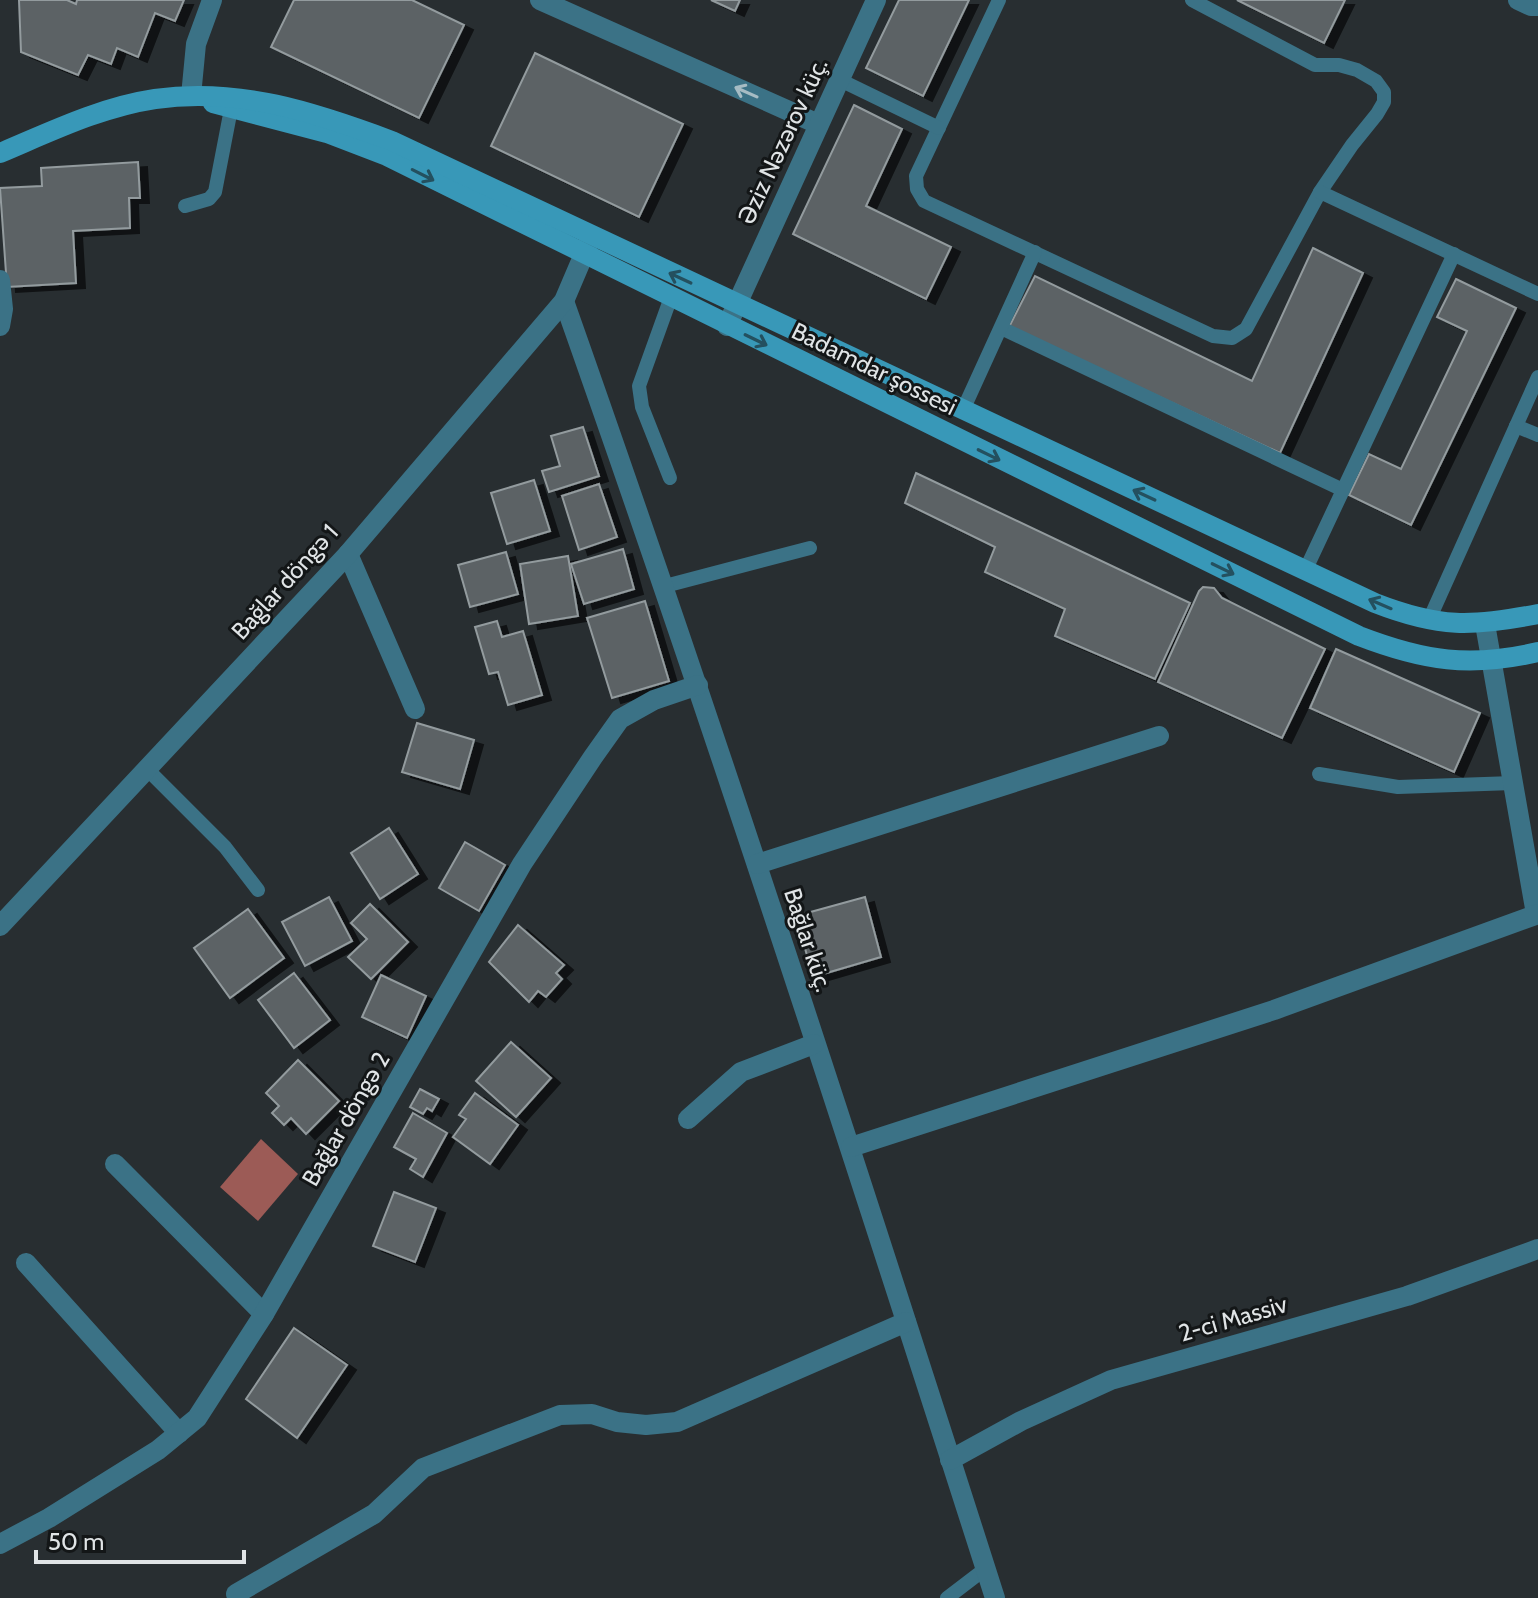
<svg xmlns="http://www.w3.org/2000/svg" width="1538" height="1598" viewBox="0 0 1538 1598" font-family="Cabin,sans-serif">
  <defs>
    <filter id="shadow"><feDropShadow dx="9" dy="5" stdDeviation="0" flood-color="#0009"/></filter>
  </defs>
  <rect width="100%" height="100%" fill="#282e31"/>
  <path fill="#9c5b56" d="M 261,1139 L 298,1174 L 258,1221 L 220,1187 Z"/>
  <g fill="#5b6265" stroke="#939b9e" stroke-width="2" filter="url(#shadow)">
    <path d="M 19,0 L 67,0 L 76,4 L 77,0 L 184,0 L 175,21 L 155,13 L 138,57 L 117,48 L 111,64 L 88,55 L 78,75 L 21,52 Z"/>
    <path d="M 294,0 L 412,0 L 464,25 L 419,118 L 271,47 Z"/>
    <path d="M 711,0 L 740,0 L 735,11 Z"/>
    <path d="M 899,0 L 969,0 L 923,96 L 866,68 Z"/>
    <path d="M 1237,0 L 1345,0 L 1324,43 Z"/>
    <path d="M 535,53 L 683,124 L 639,217 L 491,146 Z"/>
    <path d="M 854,105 L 902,129 L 866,206 L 951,247 L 926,299 L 793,234 Z"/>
    <path d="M 138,162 L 140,198 L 129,198 L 130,228 L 73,231 L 76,283 L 7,287 L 0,188 L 42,186 L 41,168 Z"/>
    <path d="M 1313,248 L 1363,273 L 1280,453 L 1009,327 L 1035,276 L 1252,381 Z"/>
    <path d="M 1456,279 L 1516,308 L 1411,525 L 1349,495 L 1369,454 L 1401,469 L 1467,331 L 1437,317 Z"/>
    <path d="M 583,427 L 599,476 L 549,492 L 542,471 L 560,466 L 551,436 Z"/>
    <path d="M 916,473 L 1190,603 L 1155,679 L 1055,636 L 1065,609 L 985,572 L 995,547 L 905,503 Z"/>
    <path d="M 534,480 L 550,531 L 507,544 L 491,493 Z"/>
    <path d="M 599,484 L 617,537 L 579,550 L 562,496 Z"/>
    <path d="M 623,549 L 634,589 L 584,604 L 571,564 Z"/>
    <path d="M 506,552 L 518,594 L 470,607 L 458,565 Z"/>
    <path d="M 568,556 L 578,616 L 529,624 L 520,564 Z"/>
    <path d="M 1203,587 L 1214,588 L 1222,598 L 1325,649 L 1282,738 L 1158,682 L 1199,591 Z"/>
    <path d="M 645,601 L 669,681 L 612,698 L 587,618 Z"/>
    <path d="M 497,621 L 502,637 L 523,631 L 542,695 L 508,705 L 498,672 L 489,674 L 475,627 Z"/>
    <path d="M 1336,649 L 1480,713 L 1454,772 L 1310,708 Z"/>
    <path d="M 417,723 L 474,740 L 460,789 L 402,772 Z"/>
    <path d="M 389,828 L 418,874 L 380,899 L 351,853 Z"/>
    <path d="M 465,842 L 505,865 L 479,911 L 439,888 Z"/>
    <path d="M 329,897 L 352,941 L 305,966 L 282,922 Z"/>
    <path d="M 865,897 L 881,957 L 813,977 L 796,916 Z"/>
    <path d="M 370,904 L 408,942 L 371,979 L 348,957 L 367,939 L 351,923 Z"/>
    <path d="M 248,909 L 284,958 L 230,998 L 194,948 Z"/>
    <path d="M 518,925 L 564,965 L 556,973 L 562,979 L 546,997 L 538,991 L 529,1002 L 489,962 Z"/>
    <path d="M 294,973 L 330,1020 L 294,1048 L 258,1000 Z"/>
    <path d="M 381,975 L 426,996 L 407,1038 L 362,1017 Z"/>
    <path d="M 511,1042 L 551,1078 L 516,1117 L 476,1081 Z"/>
    <path d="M 298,1060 L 339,1101 L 306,1134 L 291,1118 L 284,1125 L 272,1113 L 279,1106 L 266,1093 Z"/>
    <path d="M 420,1089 L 439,1099 L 432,1111 L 427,1108 L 423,1114 L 410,1107 Z"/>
    <path d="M 475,1093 L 518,1125 L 490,1164 L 453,1137 L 466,1119 L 459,1115 Z"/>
    <path d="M 413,1113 L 447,1133 L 423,1177 L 410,1169 L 416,1159 L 394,1147 Z"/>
    <path d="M 394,1192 L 436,1208 L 415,1262 L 373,1246 Z"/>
    <path d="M 294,1328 L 347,1365 L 297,1438 L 246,1399 Z"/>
  </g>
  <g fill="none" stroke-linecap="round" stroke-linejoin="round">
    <g stroke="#3b7286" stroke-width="14">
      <path d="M 999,0 L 916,176 L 917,189 L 924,201 L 1213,336 L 1232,338 L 1246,329 L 1320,192 L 1352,145 L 1377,114 L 1384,102 L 1384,92 L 1376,81 L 1357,70 L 1339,65 L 1315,65 L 1192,0"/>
      <path d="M 840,80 L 939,128"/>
      <path d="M 1320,192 L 1538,294"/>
      <path d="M 185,206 L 209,199 L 215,192 L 231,109"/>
      <path d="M 1001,328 L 1343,490"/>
      <path d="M 963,410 L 1035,252"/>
      <path d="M 1516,426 L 1538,435"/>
      <path d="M 670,478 L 642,407 L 639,386 L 671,297"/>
      <path d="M 1305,571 L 1454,254"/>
      <path d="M 665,586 L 810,548"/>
      <path d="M 1429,620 L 1538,377"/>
      <path d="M 146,768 L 225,847 L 258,890"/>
      <path d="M 1319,774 L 1398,787 L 1513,783"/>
      <path d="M 947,1598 L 985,1569"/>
    </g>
    <g stroke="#3b7286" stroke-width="20">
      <path d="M 1518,0 L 1531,6 L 1538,6"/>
      <path d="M 0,280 L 3,309 L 0,326"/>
      <path d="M 564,301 C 716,731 856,1164 995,1598"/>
      <path d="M 348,554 L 415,709"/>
      <path d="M 1485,624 L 1536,914"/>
      <path d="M 757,864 L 1159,736"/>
      <path d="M 0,926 L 348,554 L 564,301 L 590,240"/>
      <path d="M 688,1119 L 741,1072 L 814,1044"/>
      <path d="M 851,1147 L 1274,1010 L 1538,914"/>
      <path d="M 115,1164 L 264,1314"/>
      <path d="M 26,1263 L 179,1433"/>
      <path d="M 950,1460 L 1021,1421 L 1111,1380 L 1407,1296 L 1538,1249"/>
      <path d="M 0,1544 L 49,1518 L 158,1450 L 197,1418 L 264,1314 L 522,864 L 593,757 L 620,719 L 654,700 L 698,685"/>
      <path d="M 236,1594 L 374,1514 L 423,1468 L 560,1415 L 592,1414 L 617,1422 L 646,1425 L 677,1422 L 906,1322"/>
    </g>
    <g stroke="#3b7286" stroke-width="20">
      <path d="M 540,0 L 818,124"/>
      <path d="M 191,96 L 196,44 L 212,0"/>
      <path d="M 727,326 L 876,0"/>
    </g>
    <g stroke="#3898b8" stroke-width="20">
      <path d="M 213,103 L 327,133 L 387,156 L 1359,636 C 1424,661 1470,668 1538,652"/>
      <path d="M 0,153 C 50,132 101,107 155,99 C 239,87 314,112 392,141 L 1375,603 C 1439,628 1472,627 1538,614"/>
    </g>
  </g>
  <defs><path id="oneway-shaft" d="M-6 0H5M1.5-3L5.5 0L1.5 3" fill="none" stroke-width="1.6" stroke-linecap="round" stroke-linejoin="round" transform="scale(2)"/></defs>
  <use stroke="#a6bcc4" href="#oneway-shaft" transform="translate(746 92) rotate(-156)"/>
  <g stroke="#24505f">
    <use href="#oneway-shaft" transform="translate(423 175) rotate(27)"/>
    <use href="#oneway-shaft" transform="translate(680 278) rotate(-155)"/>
    <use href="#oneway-shaft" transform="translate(756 340) rotate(26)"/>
    <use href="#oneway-shaft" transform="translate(989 455) rotate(26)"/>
    <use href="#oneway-shaft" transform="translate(1144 495) rotate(-155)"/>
    <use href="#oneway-shaft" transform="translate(1223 569) rotate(26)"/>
    <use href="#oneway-shaft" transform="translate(1380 604) rotate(-157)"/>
  </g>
  <g text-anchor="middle" stroke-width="6" stroke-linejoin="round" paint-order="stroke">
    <g font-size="24" fill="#e0e4e6" stroke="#131617">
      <text transform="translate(783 141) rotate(-65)" y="8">Əziz Nəzərov küç.</text>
      <text transform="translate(874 369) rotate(26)" y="8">Badamdar şossesi</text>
      <text transform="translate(285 582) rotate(-48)" y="8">Bağlar döngə 1</text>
      <text transform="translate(808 940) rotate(72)" y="8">Bağlar küç.</text>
      <text transform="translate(346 1119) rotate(-60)" y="8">Bağlar döngə 2</text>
      <text transform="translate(1233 1319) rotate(-16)" y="8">2-ci Massiv</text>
    </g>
  </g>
  <path d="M36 1550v12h208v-12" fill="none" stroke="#e0e4e6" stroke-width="4"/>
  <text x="48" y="1550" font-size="24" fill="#e0e4e6" stroke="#131617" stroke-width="6" paint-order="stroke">50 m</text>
</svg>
